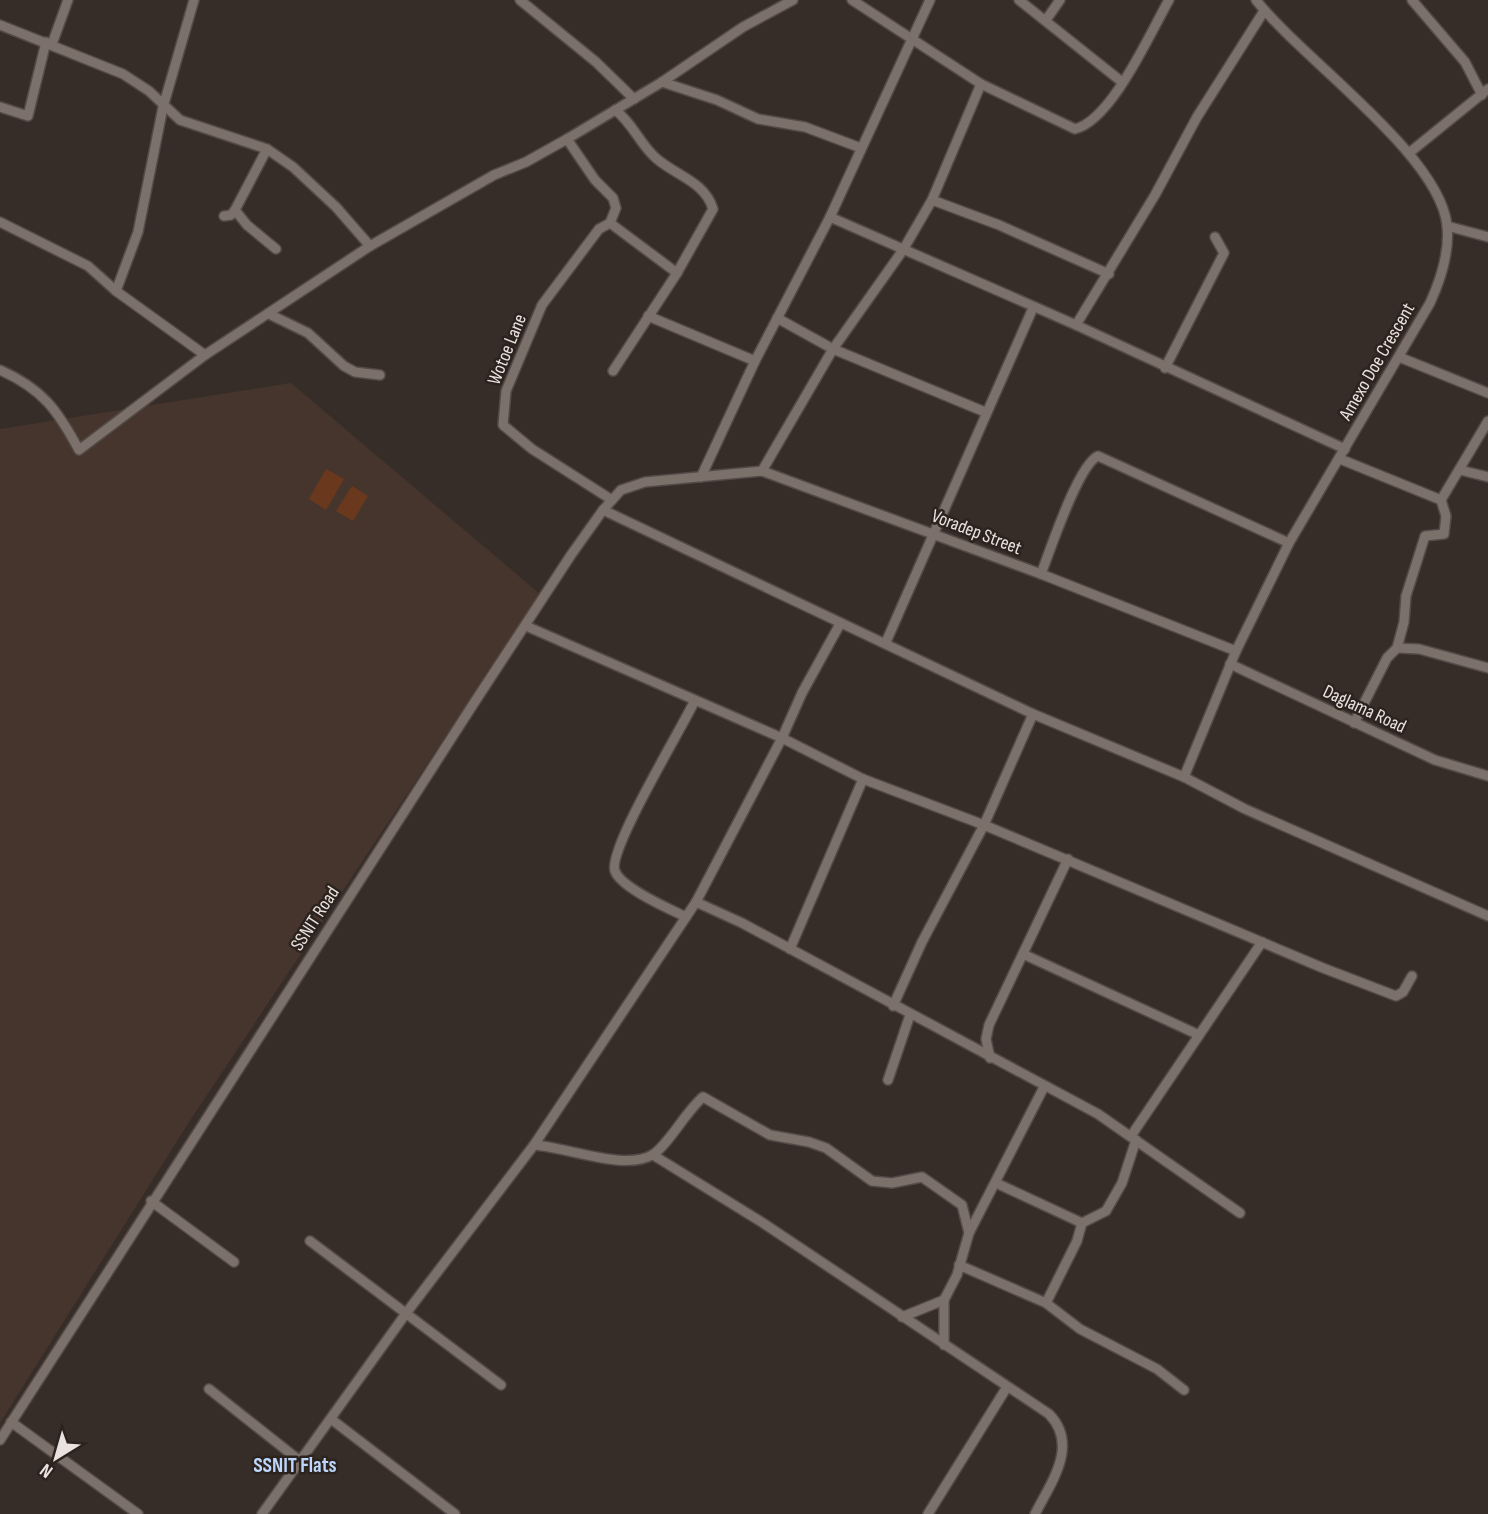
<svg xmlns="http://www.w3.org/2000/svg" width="1488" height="1514" viewBox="0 0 1488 1514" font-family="'Sofia Sans Condensed',sans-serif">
  <rect width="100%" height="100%" fill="#372d28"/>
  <path fill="#45352d" d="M 291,383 L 540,594 L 189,1122 L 0,1423 L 0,429 Z"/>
  <g fill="#6a381c">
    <path d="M 326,469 L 344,479 L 326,510 L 309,499 Z"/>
    <path d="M 352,486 L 368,496 L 353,521 L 336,511 Z"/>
  </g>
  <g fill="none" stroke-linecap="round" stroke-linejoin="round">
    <defs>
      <g id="minor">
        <path d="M 520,0 L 596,62 L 634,99"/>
        <path d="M 852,0 L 981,84 L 1075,129 C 1112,120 1150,33 1169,0"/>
        <path d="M 1019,0 L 1122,82"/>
        <path d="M 1412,0 L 1465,62 L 1482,95"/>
        <path d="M 1046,20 L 1060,0"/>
        <path d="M 0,25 L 123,74 L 149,91 L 180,120 L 267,149 L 293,167 L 336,207 L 370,246"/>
        <path d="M 52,44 L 68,0"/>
        <path d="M 662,82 L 717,100 L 758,119 L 805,127 L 861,148"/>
        <path d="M 0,107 L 28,116 L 46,42"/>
        <path d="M 567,139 L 595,180 L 613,198 L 616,208 L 610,223 L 677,273"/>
        <path d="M 1409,153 L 1488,89"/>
        <path d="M 932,200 L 999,225 L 1109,274"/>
        <path d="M 235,210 L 247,225 L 276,249"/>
        <path d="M 224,216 L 231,215 L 235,210 L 267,149"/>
        <path d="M 830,217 L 1076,325 L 1345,449"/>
        <path d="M 0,222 L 88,266 L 116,291 L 205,355"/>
        <path d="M 610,223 L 599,229 L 542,305 L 506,391 L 503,425 L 532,449 L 612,500"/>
        <path d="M 1447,226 L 1488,237"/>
        <path d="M 116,291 L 138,232 L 163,107 L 194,0"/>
        <path d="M 269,314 L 308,333 L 344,366 L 355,372 L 380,375"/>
        <path d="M 648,316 L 755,361"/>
        <path d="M 777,318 L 833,349 L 985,412"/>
        <path d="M 1076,325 L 1155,195 L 1197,117 L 1264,11"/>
        <path d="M 1399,357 L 1488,393"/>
        <path d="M 1165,368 L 1224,253 L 1215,237"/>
        <path d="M 0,370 C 43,389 58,411 79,450 L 205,355 L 370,246 L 494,175 L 526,162 L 567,139 L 662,82 L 743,27 L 793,0"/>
        <path d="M 613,371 L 677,273 L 713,209 C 705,182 677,176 657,159 C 640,145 633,123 615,110"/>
        <path d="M 1340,459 L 1441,500"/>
        <path d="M 1460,470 L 1488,477"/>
        <path d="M 762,471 L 833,349 L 903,250 L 932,200 L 981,84"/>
        <path d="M 701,477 L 755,361 L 830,217 L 930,0"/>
        <path d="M 603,510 L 1033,714 L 1184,777 L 1245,809 L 1488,916"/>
        <path d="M 1041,574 C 1050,551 1078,465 1098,456 L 1289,543"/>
        <path d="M 526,626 L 782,738 L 863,779 L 984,825 L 1033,714"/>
        <path d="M 886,642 L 1033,308"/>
        <path d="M 1397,648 L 1419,649 L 1488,668"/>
        <path d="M 1230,664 L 1435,760 L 1488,776"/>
        <path d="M 1354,723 L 1387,658 L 1397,648 L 1404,622 L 1406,596 L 1425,536 L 1444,534 L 1446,516 L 1441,500 L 1488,421"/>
        <path d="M 1184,777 L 1236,651 L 1289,543 L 1430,303 C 1441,279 1450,252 1447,225 C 1439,154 1302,59 1256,0"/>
        <path d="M 696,902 L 742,923 L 1098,1114 L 1240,1213"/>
        <path d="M 686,917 C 670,909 621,888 615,871 C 607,851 681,730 694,702"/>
        <path d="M 790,949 L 863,779"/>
        <path d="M 1023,954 L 1199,1035"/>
        <path d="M 893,1006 L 922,942 L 984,825 L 1323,968 L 1396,996 L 1403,992 L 1412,976"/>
        <path d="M 990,1058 L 986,1039 L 989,1025 L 1068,859"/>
        <path d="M 888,1080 L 910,1015"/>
        <path d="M 1131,1136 L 1262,942"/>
        <path d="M 534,1145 C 566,1147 625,1171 652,1155 C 667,1147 686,1111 703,1097 L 770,1135 L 809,1142 L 826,1148 L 872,1181 L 892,1183 L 922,1177 L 962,1205 L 969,1233"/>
        <path d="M 653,1155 L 763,1223 L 1049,1414 C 1079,1445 1052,1481 1035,1514"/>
        <path d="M 996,1183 L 1082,1223 L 1106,1211 L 1122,1183 L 1136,1140"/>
        <path d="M 151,1201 L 234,1262"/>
        <path d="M 310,1241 L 501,1385"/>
        <path d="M 959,1265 L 1046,1303 L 1080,1329 L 1157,1369 L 1184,1390"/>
        <path d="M 944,1300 L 944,1345"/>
        <path d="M 1046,1303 L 1077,1241 L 1082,1223"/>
        <path d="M 902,1317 L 944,1300 L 957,1275 L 969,1233 L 1044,1087"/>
        <path d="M 209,1389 L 300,1461"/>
        <path d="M 331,1419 L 455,1514"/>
        <path d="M 11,1422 L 138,1514"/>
        <path d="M 0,1440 L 474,703 L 571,555 L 603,510 L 621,490 L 645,482 L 762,471 L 1041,574 L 1236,651"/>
        <path d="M 262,1514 L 407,1312 L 534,1145 L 696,902 L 782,738 L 802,693 L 840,624"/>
        <path d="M 928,1514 L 1007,1387"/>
      </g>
    </defs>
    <use href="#minor" stroke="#534a47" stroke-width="12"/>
    <use href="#minor" stroke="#7b706a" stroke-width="9"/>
  </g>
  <g text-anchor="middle" stroke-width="5" stroke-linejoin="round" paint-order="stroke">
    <g font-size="19" fill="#e9e2df" stroke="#2d231e">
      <text transform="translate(506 349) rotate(-68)" y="7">Wotoe Lane</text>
      <text transform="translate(1376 361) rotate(-60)" y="7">Amexo Doe Crescent</text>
      <text transform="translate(977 531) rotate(21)" y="7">Voradep Street</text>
      <text transform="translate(1365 708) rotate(25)" y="7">Daglama Road</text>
      <text transform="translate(314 918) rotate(-57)" y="7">SSNIT Road</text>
    </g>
    <g font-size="21" font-weight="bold" fill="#bdd7fd" stroke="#2d231e">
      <text x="295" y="1472">SSNIT Flats</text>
    </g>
  </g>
  <g transform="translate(56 1458) rotate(217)" stroke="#2d231e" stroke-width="5" paint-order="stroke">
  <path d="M0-5L12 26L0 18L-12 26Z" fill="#e9e2df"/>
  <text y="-10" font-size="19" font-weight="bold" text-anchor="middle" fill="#e9e2df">N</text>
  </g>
</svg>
